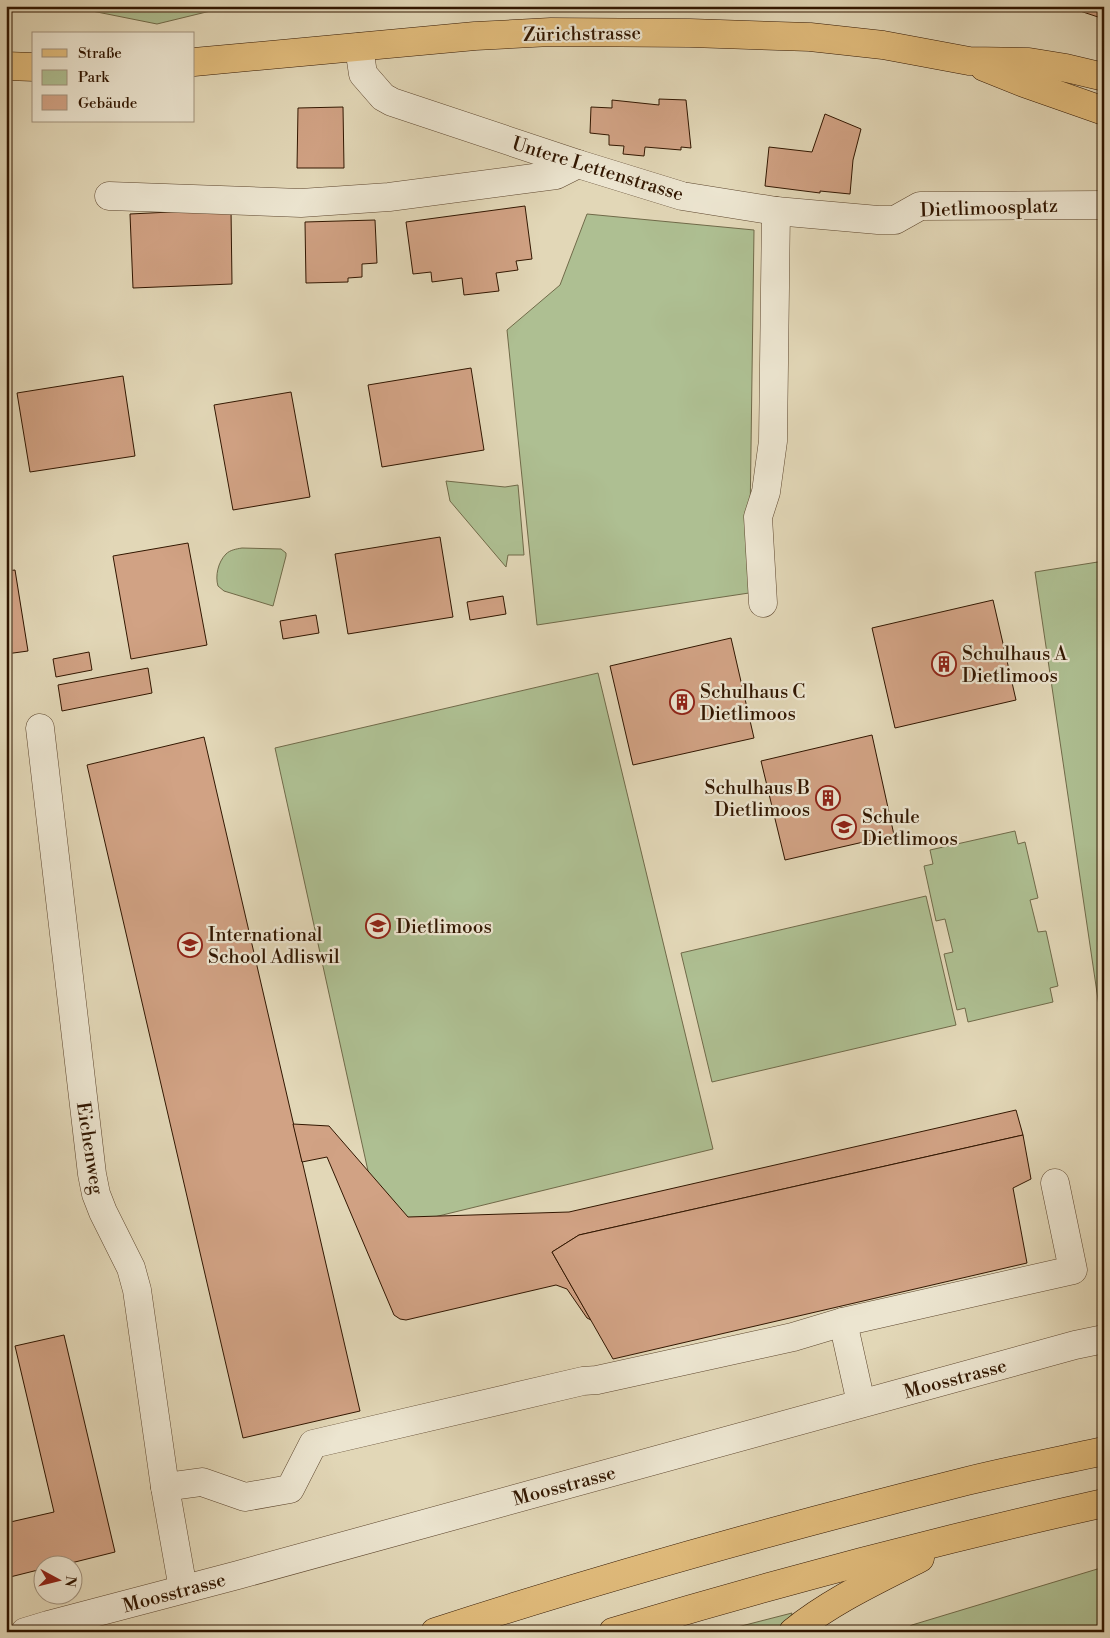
<svg xmlns="http://www.w3.org/2000/svg" width="1110" height="1638" viewBox="0 0 1110 1638" font-family="'Libre Bodoni',serif">
  <rect width="100%" height="100%" fill="#e2d7b7"/>
  <filter id="stains"><feTurbulence type="fractalNoise" baseFrequency=".004" numOctaves="4"/><feColorMatrix values="0 0 0 0 .2 0 0 0 0 .09 0 0 0 0 .02 0 0 0 .5 -.17"/></filter>
  <radialGradient id="worn" r=".72"><stop offset=".6" stop-color="#630" stop-opacity="0"/><stop offset="1" stop-color="#630" stop-opacity=".3"/></radialGradient>
  <g fill="#aebf92" stroke="#706a49">
    <path d="M 61,6 L 231,6 L 157,24 L 77,8 Z"/>
    <path d="M 587,214 L 754,230 L 749,593 L 537,625 L 507,330 L 560,285 Z"/>
    <path d="M 446,481 L 505,487 L 518,485 L 524,555 L 508,555 L 506,567 L 450,501 Z"/>
    <path d="M 242,548 L 281,549 L 286,553 L 286,556 L 273,606 L 224,591 L 218,586 C 215,576 218,562 226,554 C 230,550 236,549 242,548 Z"/>
    <path d="M 1104,561 L 1104,1040 L 1035,572 Z"/>
    <path d="M 598,673 L 713,1149 L 381,1230 L 275,748 Z"/>
    <path d="M 1015,831 L 1018,844 L 1025,842 L 1038,898 L 1030,900 L 1038,932 L 1046,931 L 1058,986 L 1050,988 L 1053,1002 L 968,1022 L 965,1008 L 957,1010 L 944,954 L 953,952 L 945,919 L 936,921 L 924,866 L 933,864 L 930,850 Z"/>
    <path d="M 926,896 L 956,1025 L 712,1082 L 681,953 Z"/>
    <path d="M 1104,1567 L 1104,1632 L 900,1632 L 912,1625 Z"/>
    <path d="M 792,1613 L 789,1621 L 774,1632 L 718,1632 Z"/>
  </g>
  <g fill="#d1a284" stroke="#311600">
    <path d="M 1065,6 L 1104,6 L 1104,19 Z"/>
    <path d="M 659,99 L 686,100 L 691,148 L 681,147 L 681,150 L 645,147 L 644,156 L 623,154 L 624,146 L 609,145 L 609,135 L 590,133 L 591,107 L 612,108 L 612,100 L 659,105 Z"/>
    <path d="M 343,107 L 344,168 L 297,168 L 298,108 Z"/>
    <path d="M 825,114 L 861,129 L 853,160 L 850,194 L 820,191 L 820,193 L 765,186 L 769,147 L 812,152 Z"/>
    <path d="M 525,206 L 532,259 L 516,261 L 518,270 L 496,273 L 499,291 L 464,295 L 462,278 L 432,282 L 431,272 L 413,274 L 406,222 Z"/>
    <path d="M 231,209 L 232,284 L 133,288 L 130,214 Z"/>
    <path d="M 375,220 L 377,263 L 362,264 L 362,277 L 348,278 L 348,282 L 306,283 L 305,222 Z"/>
    <path d="M 471,368 L 484,450 L 382,467 L 368,385 Z"/>
    <path d="M 123,376 L 135,456 L 30,472 L 17,393 Z"/>
    <path d="M 291,392 L 310,497 L 233,510 L 214,405 Z"/>
    <path d="M 440,537 L 453,617 L 348,634 L 335,554 Z"/>
    <path d="M 188,543 L 207,645 L 131,659 L 113,556 Z"/>
    <path d="M 15,570 L 28,651 L 6,654 L 6,571 Z"/>
    <path d="M 503,596 L 506,614 L 470,620 L 467,602 Z"/>
    <path d="M 993,600 L 1016,700 L 895,728 L 872,628 Z"/>
    <path d="M 316,615 L 319,633 L 283,639 L 280,621 Z"/>
    <path d="M 731,638 L 754,738 L 633,765 L 610,666 Z"/>
    <path d="M 89,652 L 92,670 L 56,677 L 53,659 Z"/>
    <path d="M 148,668 L 152,693 L 62,711 L 58,685 Z"/>
    <path d="M 872,735 L 894,835 L 785,860 L 761,761 Z"/>
    <path d="M 204,737 L 360,1411 L 243,1438 L 87,765 Z"/>
    <path d="M 1016,1110 L 1023,1135 L 579,1235 L 552,1252 L 591,1320 L 587,1318 L 567,1289 L 556,1285 L 406,1320 L 400,1319 L 394,1315 L 327,1157 L 302,1162 L 293,1124 L 329,1126 L 408,1217 L 569,1212 Z"/>
    <path d="M 1023,1135 L 1031,1179 L 1013,1188 L 1027,1263 L 613,1359 L 552,1252 L 579,1235 Z"/>
    <path d="M 64,1335 L 115,1552 L 59,1566 L 42,1566 L 42,1569 L 6,1578 L 6,1523 L 54,1512 L 15,1346 Z"/>
  </g>
  <g fill="none" stroke-linecap="round" stroke-linejoin="round">
    <defs>
      <g id="minor">
        <path d="M 359,47 L 363,74 L 383,97 L 392,102 L 578,164 L 682,196 L 776,211 L 878,220 L 895,220 L 920,206 L 1104,205"/>
        <path d="M 109,196 L 301,203 L 389,197 L 556,175 L 578,164"/>
        <path d="M 763,603 L 758,517 L 766,492 L 773,441 L 776,211"/>
        <path d="M 40,728 L 92,1174 L 96,1194 L 103,1212 L 131,1268 L 137,1290 L 165,1487 L 183,1589"/>
        <path d="M 843,1322 L 861,1403"/>
        <path d="M 165,1487 L 202,1482 L 245,1497 L 290,1489 L 313,1444 L 583,1381 L 597,1380 L 793,1337 L 843,1322 L 1073,1270 L 1055,1183"/>
        <path d="M 25,1632 L 48,1625 L 238,1575 L 1075,1345 L 1104,1339"/>
      </g>
      <g id="major">
        <path d="M 194,62 L 475,36 L 551,32 L 690,33 L 810,37 L 883,45 L 969,61 L 1029,62 L 1066,68 L 1104,77"/>
        <path d="M 6,66 L 34,67"/>
        <path d="M 984,67 L 1024,83 L 1104,111"/>
      </g>
      <g id="highway">
        <path d="M 435,1632 C 610,1575 788,1526 967,1481 C 1012,1470 1058,1461 1104,1451"/>
        <path d="M 613,1632 C 775,1583 939,1540 1104,1503"/>
        <path d="M 793,1632 C 831,1601 877,1580 920,1558"/>
      </g>
    </defs>
    <use href="#minor" stroke="#5d462e" stroke-width="29"/>
    <use href="#major" stroke="#311600" stroke-width="29"/>
    <use href="#highway" stroke="#311600" stroke-width="29"/>
    <use href="#minor" stroke="#ece5d0" stroke-width="28"/>
    <use href="#major" stroke="#e1bc7c" stroke-width="28"/>
    <use href="#highway" stroke="#e1bc7c" stroke-width="28"/>
  </g>
  <defs>
    <symbol id="building-ring" viewBox="-11 -11 22 22"><circle r="9.5" fill="#ece5d0" stroke="#8f2418" stroke-width="1.5"/><path d="M-4-6H4V6H1V3H-1V6H-4ZM-2.5-4.3h1.7v1.8h-1.7ZM.8-4.3h1.7v1.8H.8ZM-2.5-1h1.7V.8h-1.7ZM.8-1h1.7V.8H.8Z" fill="#8f2418"/></symbol>
    <symbol id="school-ring" viewBox="-11 -11 22 22"><circle r="9.5" fill="#ece5d0" stroke="#8f2418" stroke-width="1.5"/><path d="M0-5L7-2L0 1L-7-2ZM-4 1L0 2.5L4 1V4Q0 6-4 4Z" fill="#8f2418"/></symbol>
  </defs>
  <g fill-rule="evenodd">
    <use href="#building-ring" x="930" y="650" width="28" height="28"/>
    <use href="#building-ring" x="668" y="688" width="28" height="28"/>
    <use href="#building-ring" x="814" y="784" width="28" height="28"/>
    <use href="#school-ring" x="830" y="813" width="28" height="28"/>
    <use href="#school-ring" x="364" y="912" width="28" height="28"/>
    <use href="#school-ring" x="176" y="931" width="28" height="28"/>
  </g>
  <g text-anchor="middle" stroke-width="4.5" stroke-linejoin="round" paint-order="stroke">
    <g font-size="19" fill="#311600" stroke="#ece5d0">
      <text transform="translate(582 33) rotate(-1)" y="7">Zürichstrasse</text>
      <text transform="translate(598 168) rotate(17)" y="7">Untere Lettenstrasse</text>
      <text transform="translate(989 207) rotate(-2)" y="7">Dietlimoosplatz</text>
      <text transform="translate(91 1148) rotate(81)" y="7">Eichenweg</text>
      <text transform="translate(955 1378) rotate(-15)" y="7">Moosstrasse</text>
      <text transform="translate(564 1485) rotate(-15)" y="7">Moosstrasse</text>
      <text transform="translate(174 1592) rotate(-15)" y="7">Moosstrasse</text>
    </g>
    <g font-size="19" fill="#311600" stroke="#ece5d0" text-anchor="start">
      <text x="962" y="660">Schulhaus A<tspan x="962" dy="22">Dietlimoos</tspan></text>
      <text x="700" y="698">Schulhaus C<tspan x="700" dy="22">Dietlimoos</tspan></text>
      <text x="810" y="794" text-anchor="end">Schulhaus B<tspan x="810" dy="22">Dietlimoos</tspan></text>
      <text x="862" y="823">Schule<tspan x="862" dy="22">Dietlimoos</tspan></text>
      <text x="396" y="933">Dietlimoos</text>
      <text x="208" y="941">International<tspan x="208" dy="22">School Adliswil</tspan></text>
    </g>
  </g>
  <rect width="1110" height="1638" fill="none" stroke="#e2d7b7" stroke-width="25"/>
  <rect x="8" y="8" width="1095" height="1623" fill="none" stroke="#311600" stroke-width="2.5"/>
  <rect x="12" y="12" width="1085" height="1613" fill="none" stroke="#311600"/>
  <rect x="32" y="32" width="162" height="90" fill="#ece5d0" stroke="#a1927d"/>
  <rect x="42" y="49" width="25" height="8" fill="#e1bc7c" stroke="#a1927d"/>
  <text x="78" y="58" font-size="15" fill="#311600">Straße</text>
  <rect x="42" y="70" width="25" height="15" fill="#aebf92" stroke="#a1927d"/>
  <text x="78" y="82" font-size="15" fill="#311600">Park</text>
  <rect x="42" y="95" width="25" height="15" fill="#d1a284" stroke="#a1927d"/>
  <text x="78" y="108" font-size="15" fill="#311600">Gebäude</text>
  <g transform="translate(58 1580) rotate(97)"><circle r="24" fill="#ece5d0" stroke="#a1927d"/>
  <path d="M0-4L9 19L0 12L-9 19Z" fill="#8f2418"/>
  <text y="-8" font-size="14" font-weight="bold" text-anchor="middle" fill="#311600">N</text>
  </g>
  <rect width="100%" height="100%" filter="url(#stains)"/>
  <rect width="100%" height="100%" fill="url(#worn)"/>
</svg>
